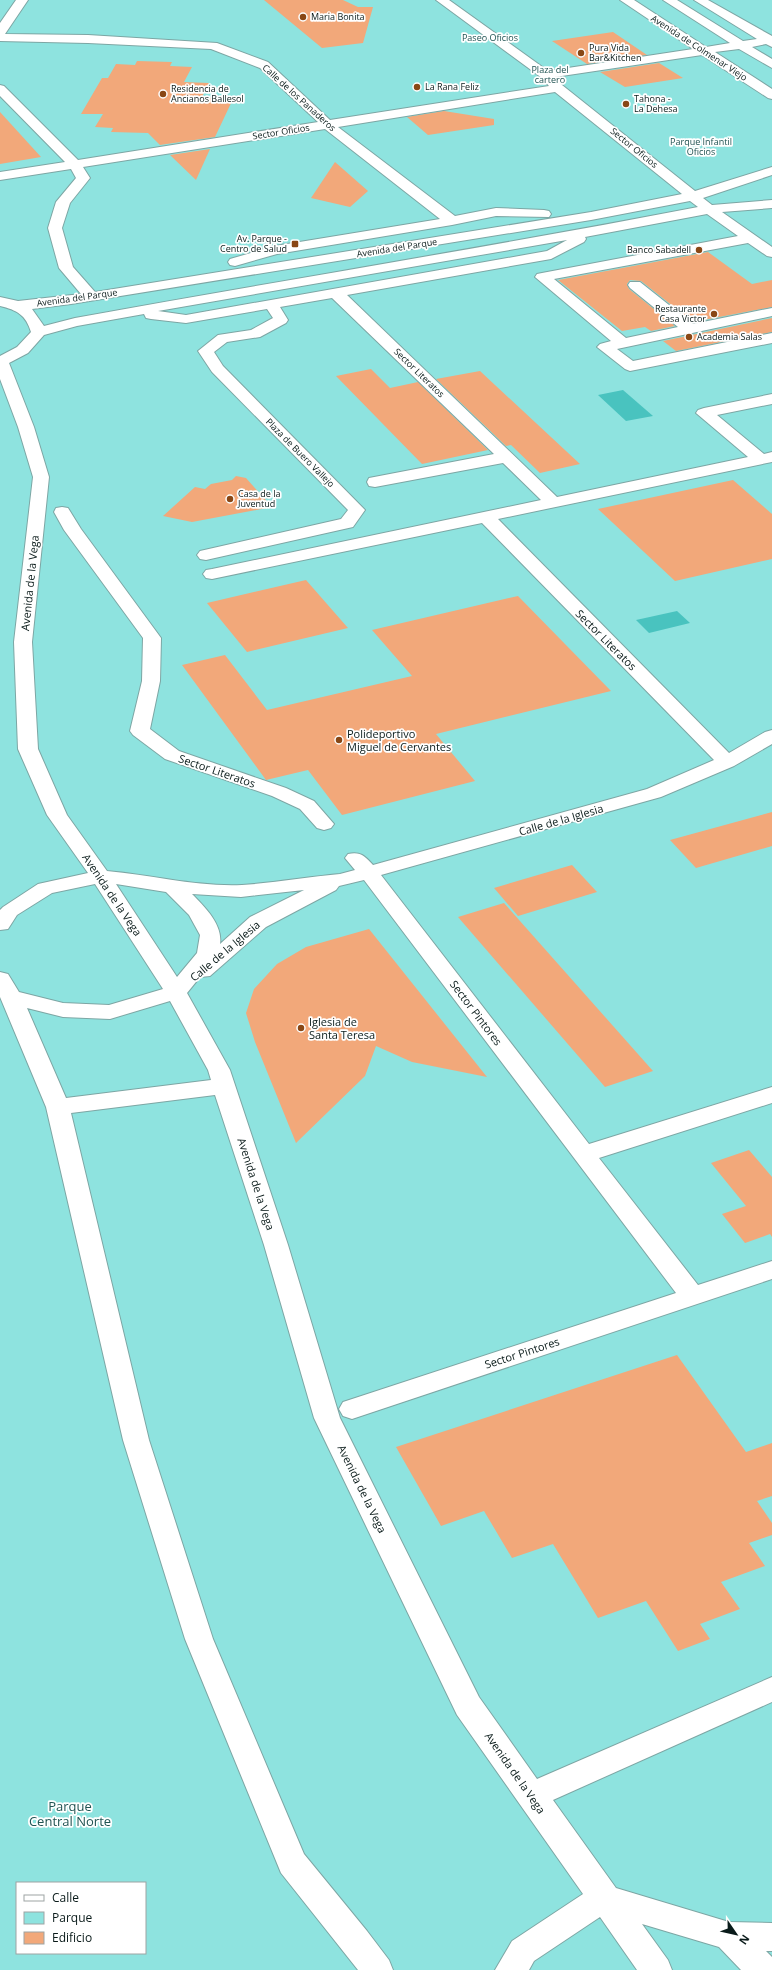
<svg xmlns="http://www.w3.org/2000/svg" width="772" height="1970" viewBox="0 0 772 1970" font-family="'Open Sans',sans-serif">
  <rect width="100%" height="100%" fill="#d2fefb"/>
  <path fill="#8ee3df" fill-rule="evenodd" d="M 0,0 L 772,0 L 772,1970 L 0,1970 ZM 17,1883 L 145,1883 L 145,1953 L 17,1953 Z"/>
  <g fill="#49c3bf">
    <path d="M 623,390 L 653,416 L 626,421 L 598,395 Z"/>
    <path d="M 677,611 L 690,623 L 649,633 L 636,620 Z"/>
  </g>
  <g fill="#f2a87a">
    <path d="M 264,0 L 343,0 L 358,7 L 373,7 L 363,43 L 322,48 Z"/>
    <path d="M 613,32 L 647,55 L 587,64 L 552,41 Z"/>
    <path d="M 137,61 L 172,62 L 170,66 L 192,67 L 184,82 L 209,83 L 202,97 L 233,99 L 215,137 L 160,145 L 148,133 L 111,132 L 113,128 L 95,127 L 103,114 L 81,114 L 102,78 L 108,78 L 116,64 L 135,65 Z"/>
    <path d="M 659,63 L 683,78 L 625,87 L 600,72 Z"/>
    <path d="M 444,111 L 494,119 L 494,125 L 428,135 L 407,117 Z"/>
    <path d="M 0,112 L 41,157 L 0,164 Z"/>
    <path d="M 210,149 L 196,180 L 170,155 Z"/>
    <path d="M 335,162 L 368,191 L 350,207 L 311,198 Z"/>
    <path d="M 708,252 L 752,284 L 772,280 L 772,307 L 693,322 L 641,281 L 630,280 L 627,284 L 629,289 L 675,326 L 651,331 L 645,327 L 622,331 L 558,280 Z"/>
    <path d="M 772,318 L 772,332 L 676,351 L 663,341 Z"/>
    <path d="M 371,369 L 390,388 L 418,382 L 488,450 L 422,464 L 336,376 Z"/>
    <path d="M 480,371 L 580,464 L 540,473 L 511,445 L 506,446 L 436,379 Z"/>
    <path d="M 236,476 L 246,478 L 272,507 L 192,522 L 163,516 L 195,487 L 205,489 L 211,484 L 232,480 Z"/>
    <path d="M 733,480 L 772,514 L 772,559 L 675,581 L 598,509 Z"/>
    <path d="M 306,580 L 348,628 L 247,652 L 207,603 Z"/>
    <path d="M 518,596 L 611,691 L 436,734 L 475,781 L 342,815 L 308,770 L 266,780 L 182,665 L 225,655 L 267,710 L 412,676 L 372,630 Z"/>
    <path d="M 772,812 L 772,846 L 696,868 L 670,840 Z"/>
    <path d="M 572,865 L 597,892 L 518,916 L 494,888 Z"/>
    <path d="M 504,903 L 653,1071 L 605,1087 L 458,917 Z"/>
    <path d="M 369,929 L 487,1077 L 412,1062 L 376,1046 L 365,1076 L 296,1143 L 255,1042 L 246,1013 L 254,989 L 277,964 L 306,947 Z"/>
    <path d="M 749,1150 L 772,1177 L 772,1237 L 770,1234 L 745,1243 L 722,1214 L 746,1206 L 711,1163 Z"/>
    <path d="M 677,1355 L 746,1452 L 772,1443 L 772,1496 L 757,1501 L 772,1523 L 772,1535 L 749,1543 L 765,1566 L 721,1582 L 740,1609 L 700,1624 L 710,1639 L 678,1651 L 646,1601 L 598,1618 L 553,1544 L 512,1558 L 484,1511 L 441,1526 L 396,1447 Z"/>
  </g>
  <g fill="none" stroke-linecap="round" stroke-linejoin="round">
    <defs>
      <g id="minor">
        <path d="M 16,0 L 28,0 L 5,34 L 88,35 L 217,43 L 268,62 L 330,120 L 549,86 L 542,78 L 436,0 L 449,0 L 548,71 L 693,49 L 620,0 L 634,0 L 706,47 L 730,43 L 663,0 L 677,0 L 743,41 L 757,39 L 694,0 L 708,0 L 772,36 L 772,47 L 766,44 L 752,47 L 772,59 L 772,68 L 739,49 L 715,52 L 772,89 L 772,99 L 768,98 L 702,55 L 555,77 L 562,85 L 695,191 L 772,167 L 772,175 L 703,198 L 712,205 L 772,200 L 772,208 L 722,212 L 772,247 L 772,257 L 767,256 L 748,243 L 554,279 L 626,338 L 678,327 L 630,288 L 628,285 L 630,282 L 640,282 L 693,324 L 772,308 L 772,316 L 617,349 L 633,361 L 772,333 L 772,343 L 630,371 L 625,369 L 597,347 L 600,344 L 611,341 L 535,277 L 537,274 L 542,273 L 738,236 L 707,214 L 585,237 L 586,239 L 584,242 L 551,259 L 347,295 L 557,497 L 748,457 L 696,413 L 698,410 L 704,408 L 772,394 L 772,404 L 717,415 L 764,454 L 772,452 L 772,462 L 498,519 L 729,753 L 765,732 L 772,730 L 772,744 L 734,766 L 661,797 L 381,875 L 589,1144 L 772,1087 L 772,1103 L 599,1158 L 698,1285 L 772,1261 L 772,1279 L 352,1419 L 343,1416 L 339,1409 L 343,1402 L 676,1293 L 364,880 L 339,886 L 336,890 L 266,927 L 210,976 L 200,977 L 187,993 L 230,1070 L 288,1245 L 340,1418 L 479,1697 L 537,1779 L 772,1677 L 772,1702 L 553,1800 L 616,1888 L 729,1922 L 772,1923 L 772,1951 L 766,1951 L 772,1957 L 772,1970 L 741,1970 L 719,1947 L 642,1924 L 668,1960 L 672,1970 L 637,1970 L 600,1917 L 534,1961 L 529,1970 L 495,1970 L 512,1941 L 583,1894 L 457,1715 L 314,1418 L 264,1245 L 215,1095 L 71,1113 L 149,1440 L 213,1639 L 304,1854 L 367,1931 L 389,1960 L 393,1970 L 358,1970 L 281,1873 L 185,1639 L 123,1440 L 46,1107 L 0,997 L 0,972 L 8,974 L 19,992 L 63,1003 L 109,1005 L 163,989 L 95,884 L 52,893 L 17,915 L 8,929 L 0,930 L 0,910 L 3,907 L 38,884 L 88,873 L 47,815 L 18,749 L 14,642 L 33,477 L 18,427 L 0,379 L 0,356 L 17,347 L 31,332 C 26,315 17,310 0,306 L 0,297 L 18,301 L 81,294 L 59,268 L 48,228 L 56,202 L 76,178 L 71,169 L 0,180 L 0,172 L 65,162 L 0,96 L 0,85 L 4,86 L 78,160 L 318,122 L 260,68 L 211,49 L 88,43 L 0,41 L 0,23 ZM 555,92 L 682,194 L 591,212 L 95,292 L 73,267 L 62,228 L 70,203 L 90,178 L 83,167 L 325,129 L 440,219 L 275,246 L 230,259 L 228,262 L 230,265 L 235,266 L 277,254 L 452,225 L 496,216 L 549,217 L 551,214 L 549,211 L 544,210 L 496,208 L 455,216 L 338,127 ZM 690,201 L 698,207 C 491,247 283,280 75,318 L 44,326 L 32,309 L 71,304 L 591,220 ZM 567,240 L 547,251 L 186,315 L 158,311 ZM 332,298 L 494,454 L 369,478 L 367,482 L 369,486 L 375,487 L 503,463 L 541,500 L 212,569 L 206,570 L 203,574 L 206,578 L 212,579 L 482,523 L 714,760 L 647,789 L 373,865 C 365,856 360,851 348,854 L 345,858 L 355,870 L 340,874 C 307,877 274,883 242,885 C 197,887 152,875 107,871 L 67,815 L 38,749 L 32,642 L 49,477 L 34,427 L 9,363 L 28,353 L 44,335 L 77,326 L 144,314 L 146,318 L 151,319 L 186,323 L 267,309 L 273,318 L 251,330 L 218,335 L 198,351 L 212,372 L 348,510 L 341,519 L 200,551 L 197,555 L 200,559 L 206,560 L 353,527 L 365,510 L 223,366 L 214,352 L 227,342 L 260,337 L 286,323 L 288,320 L 280,307 ZM 116,884 L 166,892 L 189,915 L 200,935 L 197,953 L 177,977 ZM 304,890 L 250,917 L 220,944 C 223,925 205,907 192,894 L 241,897 ZM 170,1001 L 208,1070 L 211,1080 L 66,1098 L 27,1008 L 63,1017 L 110,1019 Z"/>
        <path d="M 62,507 L 68,508 L 81,529 L 161,638 L 160,681 L 150,729 L 179,751 L 286,788 L 314,801 L 334,824 L 331,828 L 324,830 L 317,828 L 300,809 L 272,796 L 165,759 L 133,735 L 130,731 L 142,681 L 143,638 L 64,530 L 54,512 L 56,508 Z"/>
      </g>
    </defs>
    <use href="#minor" stroke="#7da6a4" stroke-width="2"/>
    <use href="#minor" fill="#fff" fill-rule="evenodd"/>
  </g>
  <g fill="#894715" stroke="#fff" stroke-width="1.5">
    <circle cx="303" cy="17" r="4"/>
    <circle cx="581" cy="53" r="4"/>
    <circle cx="417" cy="87" r="4"/>
    <circle cx="163" cy="94" r="4"/>
    <circle cx="626" cy="104" r="4"/>
    <rect x="291" y="240" width="8" height="8" rx="2"/>
    <circle cx="699" cy="250" r="4"/>
    <circle cx="714" cy="314" r="4"/>
    <circle cx="689" cy="337" r="4"/>
    <circle cx="230" cy="499" r="4"/>
    <circle cx="339" cy="740" r="4"/>
    <circle cx="301" cy="1028" r="4"/>
  </g>
  <g text-anchor="middle" stroke-width="3.5" stroke-linejoin="round" paint-order="stroke">
    <g font-size="9" fill="#0a1b1a" stroke="#fff" text-anchor="start">
      <text x="311" y="20">Maria Bonita</text>
      <text x="589" y="51">Pura Vida<tspan x="589" dy="10">Bar&amp;Kitchen</tspan></text>
      <text x="425" y="90">La Rana Feliz</text>
      <text x="171" y="92">Residencia de<tspan x="171" dy="10">Ancianos Ballesol</tspan></text>
      <text x="634" y="102">Tahona -<tspan x="634" dy="10">La Dehesa</tspan></text>
      <text x="287" y="242" text-anchor="end">Av. Parque -<tspan x="287" dy="10">Centro de Salud</tspan></text>
      <text x="691" y="253" text-anchor="end">Banco Sabadell</text>
      <text x="706" y="312" text-anchor="end">Restaurante<tspan x="706" dy="10">Casa Victor</tspan></text>
      <text x="697" y="340">Academia Salas</text>
      <text x="238" y="497">Casa de la<tspan x="238" dy="10">Juventud</tspan></text>
    </g>
    <g font-size="9" fill="#215453" stroke="#fff">
      <text x="490" y="41">Paseo Oficios</text>
      <text x="550" y="73">Plaza del<tspan x="550" dy="10">cartero</tspan></text>
      <text x="701" y="145">Parque Infantil<tspan x="701" dy="10">Oficios</tspan></text>
    </g>
    <g font-size="9" fill="#0a1b1a" stroke="#fff">
      <text transform="translate(699 48) rotate(33)" y="3">Avenida de Colmenar Viejo</text>
      <text transform="translate(299 98) rotate(42)" y="3">Calle de los Panaderos</text>
      <text transform="translate(281 132) rotate(-9)" y="3">Sector Oficios</text>
      <text transform="translate(634 148) rotate(39)" y="3">Sector Oficios</text>
      <text transform="translate(397 248) rotate(-9)" y="3">Avenida del Parque</text>
      <text transform="translate(77 298) rotate(-8)" y="3">Avenida del Parque</text>
      <text transform="translate(419 373) rotate(44)" y="3">Sector Literatos</text>
      <text transform="translate(300 453) rotate(45)" y="3">Plaza de Buero Vallejo</text>
    </g>
    <g font-size="11" fill="#0a1b1a" stroke="#fff">
      <text transform="translate(30 583) rotate(-84)" y="4">Avenida de la Vega</text>
      <text transform="translate(606 640) rotate(45)" y="4">Sector Literatos</text>
      <text transform="translate(217 771) rotate(19)" y="4">Sector Literatos</text>
      <text transform="translate(561 820) rotate(-16)" y="4">Calle de la Iglesia</text>
      <text transform="translate(112 895) rotate(56)" y="4">Avenida de la Vega</text>
      <text transform="translate(225 951) rotate(-40)" y="4">Calle de la Iglesia</text>
      <text transform="translate(476 1013) rotate(53)" y="4">Sector Pintores</text>
      <text transform="translate(256 1184) rotate(72)" y="4">Avenida de la Vega</text>
      <text transform="translate(522 1353) rotate(-18)" y="4">Sector Pintores</text>
      <text transform="translate(362 1489) rotate(64)" y="4">Avenida de la Vega</text>
      <text transform="translate(515 1773) rotate(55)" y="4">Avenida de la Vega</text>
    </g>
    <g font-size="11" fill="#0a1b1a" stroke="#fff" text-anchor="start">
      <text x="347" y="738">Polideportivo<tspan x="347" dy="13">Miguel de Cervantes</tspan></text>
      <text x="309" y="1026">Iglesia de<tspan x="309" dy="13">Santa Teresa</tspan></text>
    </g>
    <g font-size="13" fill="#215453" stroke="#fff">
      <text x="70" y="1811">Parque<tspan x="70" dy="15">Central Norte</tspan></text>
    </g>
  </g>
  <rect x="16" y="1882" width="130" height="72" fill="#ffffff" stroke="#9da4a3"/>
  <rect x="24" y="1895" width="20" height="6" fill="#ffffff" stroke="#9da4a3"/>
  <text x="52" y="1902" font-size="12" fill="#0a1b1a">Calle</text>
  <rect x="24" y="1912" width="20" height="12" fill="#8ee3df" stroke="#9da4a3"/>
  <text x="52" y="1922" font-size="12" fill="#0a1b1a">Parque</text>
  <rect x="24" y="1932" width="20" height="12" fill="#f2a87a" stroke="#9da4a3"/>
  <text x="52" y="1942" font-size="12" fill="#0a1b1a">Edificio</text>
  <g transform="translate(736 1934) rotate(124)" stroke="#ffffff" stroke-width="3" paint-order="stroke">
  <path d="M0-3L7 15L0 10L-7 15Z" fill="#0a1b1a"/>
  <text y="-6" font-size="11" font-weight="bold" text-anchor="middle" fill="#0a1b1a">N</text>
  </g>
</svg>
